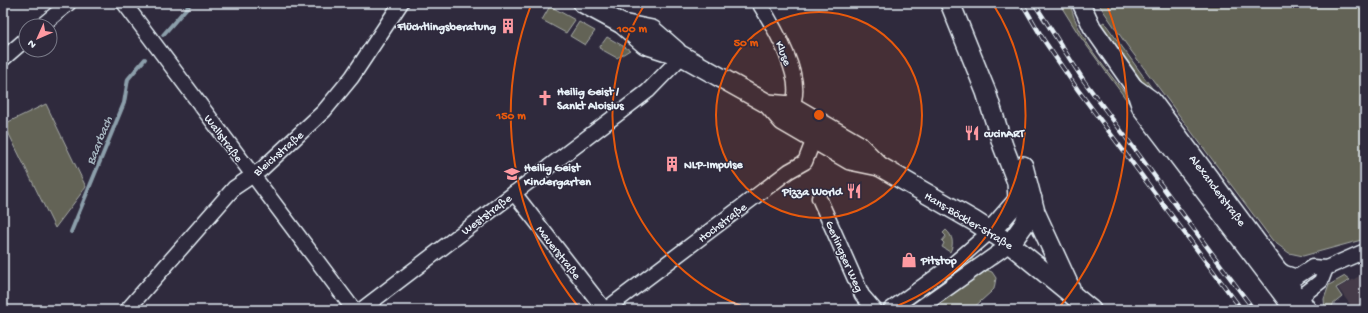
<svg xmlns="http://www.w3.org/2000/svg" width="1368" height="313" viewBox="0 0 1368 313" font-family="'Gochi Hand',sans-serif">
  <rect width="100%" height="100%" fill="#2f2a3d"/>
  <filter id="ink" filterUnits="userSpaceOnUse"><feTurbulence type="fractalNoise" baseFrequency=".025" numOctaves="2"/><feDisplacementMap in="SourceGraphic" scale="8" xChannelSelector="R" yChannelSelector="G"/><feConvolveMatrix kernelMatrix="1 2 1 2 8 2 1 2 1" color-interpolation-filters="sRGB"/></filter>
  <g filter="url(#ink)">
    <path fill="#443b48" d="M 1365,273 L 1365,310 L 1354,310 L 1338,288 Z"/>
    <g fill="#636456" stroke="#a6aaa7">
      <path d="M 1059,3 L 1070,3 C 1078,42 1115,79 1139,110 L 1134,110 L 1079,35 Z"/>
      <path d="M 1098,3 L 1365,3 L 1365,239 L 1303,256 L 1289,253 L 1273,241 L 1126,44 Z"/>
      <path d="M 550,6 L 575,20 L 566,33 L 542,20 Z"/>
      <path d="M 579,22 L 595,31 L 585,45 L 570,36 Z"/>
      <path d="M 1104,22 L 1157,95 L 1154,98 L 1101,24 Z"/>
      <path d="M 607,37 L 630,50 L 617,58 L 599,48 Z"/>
      <path d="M 46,104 L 86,187 L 55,228 L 4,124 Z"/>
      <path d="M 946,230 C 953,236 954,244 950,252 L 942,247 L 944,243 L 942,241 L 946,236 L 943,233 Z"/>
      <path d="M 971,258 L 974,260 L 907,310 L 899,310 Z"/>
      <path d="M 987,270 L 992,272 L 996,278 L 994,289 L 991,292 L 971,310 L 929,310 Z"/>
      <path d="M 1345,276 L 1350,280 L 1336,288 L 1342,297 L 1332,305 L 1335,310 L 1325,310 L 1324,299 L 1329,285 Z"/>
    </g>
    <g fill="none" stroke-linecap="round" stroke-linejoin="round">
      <g stroke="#8c9fab" stroke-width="4">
        <path d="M 163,35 L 191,3"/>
        <path d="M 71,232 L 124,103 L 128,79 L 145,59"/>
      </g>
      <defs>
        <g id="minor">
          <path d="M 124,3 L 354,310"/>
          <path d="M 759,3 C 773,25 807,82 791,106"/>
          <path d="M 41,26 L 69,3"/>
          <path d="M 3,59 L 26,39"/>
          <path d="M 514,193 L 605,310"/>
          <path d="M 819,198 L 862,295 L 875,310"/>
          <path d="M 1276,267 L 1285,273 L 1297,277 L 1312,267 L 1326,268 L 1365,251"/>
          <path d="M 1304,304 L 1303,295 L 1321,281 L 1326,268"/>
          <path d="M 127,310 L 234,188 L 262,169 L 324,111 L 352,77 L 401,3"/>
          <path d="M 361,310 L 648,91 L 682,56"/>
          <path d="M 605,310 L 789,171 L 805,162 L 814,139 L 821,134"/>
          <path d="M 890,310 L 952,265 L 991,231"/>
          <path d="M 917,310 L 1010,244"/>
        </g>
        <g id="tertiary">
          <path d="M 1081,3 L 1092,27 L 1134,87 L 1141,108 L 1294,310"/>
          <path d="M 1134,87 L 1152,100 L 1308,310"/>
        </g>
        <g id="secondary">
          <path d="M 583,3 L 622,24 L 645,44 L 682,56 L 768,104 L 783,121 L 850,160 L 879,166"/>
          <path d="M 950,3 L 986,92 L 1003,146 L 1017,182 L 1018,200 L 991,231"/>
          <path d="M 622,24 L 652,30 L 676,51"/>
          <path d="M 768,104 L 791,106 L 858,145 L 879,166 L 974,221 L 1010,244 L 1091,310"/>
          <path d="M 1023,166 L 1035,212 L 1070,288"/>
          <path d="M 1010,244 L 1025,223 L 1032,199"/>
        </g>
      </defs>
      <use href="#minor" stroke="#e8f1f8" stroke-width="17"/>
      <use href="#tertiary" stroke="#e8f1f8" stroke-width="20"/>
      <use href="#secondary" stroke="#e8f1f8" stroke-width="22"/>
      <use href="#minor" stroke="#2f2a3d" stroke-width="14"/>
      <use href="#tertiary" stroke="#2f2a3d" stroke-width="17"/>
      <use href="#secondary" stroke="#2f2a3d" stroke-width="19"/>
      <defs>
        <g id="rail">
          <path d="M 1022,3 L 1043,39 L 1078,90 L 1242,310"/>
          <path d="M 1034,3 L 1084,81 L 1254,310"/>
        </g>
      </defs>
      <use href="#rail" stroke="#e8f1f8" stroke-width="4.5"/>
      <use href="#rail" stroke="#2f2a3d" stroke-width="3" stroke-dasharray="9" stroke-linecap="butt"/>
    </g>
  </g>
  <circle cx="819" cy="115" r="103" fill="#e8590c" fill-opacity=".12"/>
  <g fill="none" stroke="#e8590c" stroke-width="2">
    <circle cx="819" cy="115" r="103"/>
    <path d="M752 310A206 206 0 0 1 645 4M993 4A206 206 0 0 1 886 310"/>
    <path d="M580 309A308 308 0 0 1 531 5M1107 5A308 308 0 0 1 1058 309"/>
  </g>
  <defs>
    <symbol id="building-bare" viewBox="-9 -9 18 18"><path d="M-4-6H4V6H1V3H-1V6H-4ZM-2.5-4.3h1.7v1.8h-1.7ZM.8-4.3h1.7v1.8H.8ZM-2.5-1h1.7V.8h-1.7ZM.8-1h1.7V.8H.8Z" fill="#ff9aa2" stroke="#2f2a3d" stroke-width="2.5" paint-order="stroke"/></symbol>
    <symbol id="church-bare" viewBox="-9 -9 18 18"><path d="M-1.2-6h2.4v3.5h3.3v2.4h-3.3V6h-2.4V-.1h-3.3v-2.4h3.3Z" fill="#ff9aa2" stroke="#2f2a3d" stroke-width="2.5" paint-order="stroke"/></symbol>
    <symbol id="restaurant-bare" viewBox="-9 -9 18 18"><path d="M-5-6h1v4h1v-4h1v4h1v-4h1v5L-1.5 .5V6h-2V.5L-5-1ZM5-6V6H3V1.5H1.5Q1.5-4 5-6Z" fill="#ff9aa2" stroke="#2f2a3d" stroke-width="2.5" paint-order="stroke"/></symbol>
    <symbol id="school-bare" viewBox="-9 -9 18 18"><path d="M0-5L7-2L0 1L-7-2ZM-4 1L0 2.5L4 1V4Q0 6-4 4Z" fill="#ff9aa2" stroke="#2f2a3d" stroke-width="2.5" paint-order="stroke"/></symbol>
    <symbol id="shop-bare" viewBox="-9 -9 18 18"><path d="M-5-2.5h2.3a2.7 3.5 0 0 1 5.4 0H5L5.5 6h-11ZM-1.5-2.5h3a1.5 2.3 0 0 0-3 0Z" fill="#ff9aa2" stroke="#2f2a3d" stroke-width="2.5" paint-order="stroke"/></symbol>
  </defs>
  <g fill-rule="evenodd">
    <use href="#building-bare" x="497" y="15" width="22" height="22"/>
    <use href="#church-bare" x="534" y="87" width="22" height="22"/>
    <use href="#restaurant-bare" x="961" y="122" width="22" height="22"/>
    <use href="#building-bare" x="661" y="153" width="22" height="22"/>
    <use href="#school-bare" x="501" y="163" width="22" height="22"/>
    <use href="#restaurant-bare" x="843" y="180" width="22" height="22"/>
    <use href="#shop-bare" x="898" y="249" width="22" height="22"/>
  </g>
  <g text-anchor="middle" stroke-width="3" stroke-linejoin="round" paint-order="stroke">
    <g font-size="12" font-weight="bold" fill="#e8f1f8" stroke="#2f2a3d" text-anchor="start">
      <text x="496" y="30" text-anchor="end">Flüchtlingsberatung</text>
      <text x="557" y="95">Heilig Geist /<tspan x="557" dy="14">Sankt Aloisius</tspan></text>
      <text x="984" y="137">cucinART</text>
      <text x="684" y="168">NLP-Impulse</text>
      <text x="524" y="171">Heilig Geist<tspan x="524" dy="14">Kindergarten</tspan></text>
      <text x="842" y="195" text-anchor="end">Pizza World</text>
      <text x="921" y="264">Pitstop</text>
    </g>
    <g font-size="12" fill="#e8f1f8" stroke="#2f2a3d">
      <text transform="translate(784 53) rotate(68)" y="4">Kluse</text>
      <text transform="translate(224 138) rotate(53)" y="4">Wallstraße</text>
      <text transform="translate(278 153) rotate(-41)" y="4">Bleichstraße</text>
      <text transform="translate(1218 190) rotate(53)" y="4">Alexanderstraße</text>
      <text transform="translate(486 214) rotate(-37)" y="4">Weststraße</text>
      <text transform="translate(969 220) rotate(31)" y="4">Hans-Böckler-Straße</text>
      <text transform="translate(722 222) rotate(-37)" y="4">Hochstraße</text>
      <text transform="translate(559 252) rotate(52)" y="4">Mauerstraße</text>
      <text transform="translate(845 256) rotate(66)" y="4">Gerlingser Weg</text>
    </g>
    <g font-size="13" font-style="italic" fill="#aabac4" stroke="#2f2a3d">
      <text transform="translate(98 140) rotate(-68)" y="5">Baarbach</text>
    </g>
  </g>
  <circle cx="819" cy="115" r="6" fill="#e8590c" stroke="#2f2a3d" stroke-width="2"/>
  <g font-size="12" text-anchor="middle" font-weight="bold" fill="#e8590c" stroke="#2f2a3d" stroke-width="3" stroke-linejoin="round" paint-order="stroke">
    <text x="632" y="32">100 m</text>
    <text x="746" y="46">50 m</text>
    <text x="511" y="119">150 m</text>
  </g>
  <rect width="1368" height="313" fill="none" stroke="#2f2a3d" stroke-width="16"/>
  <rect x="8" y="8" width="1352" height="297" fill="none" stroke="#e8f1f8" stroke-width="1.5" filter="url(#ink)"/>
  <g transform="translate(38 38) rotate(225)"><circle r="19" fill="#2f2a3d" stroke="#797a88"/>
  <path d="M0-3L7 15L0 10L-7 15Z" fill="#ff9aa2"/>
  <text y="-6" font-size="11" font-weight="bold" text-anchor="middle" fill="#e8f1f8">N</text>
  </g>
</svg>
